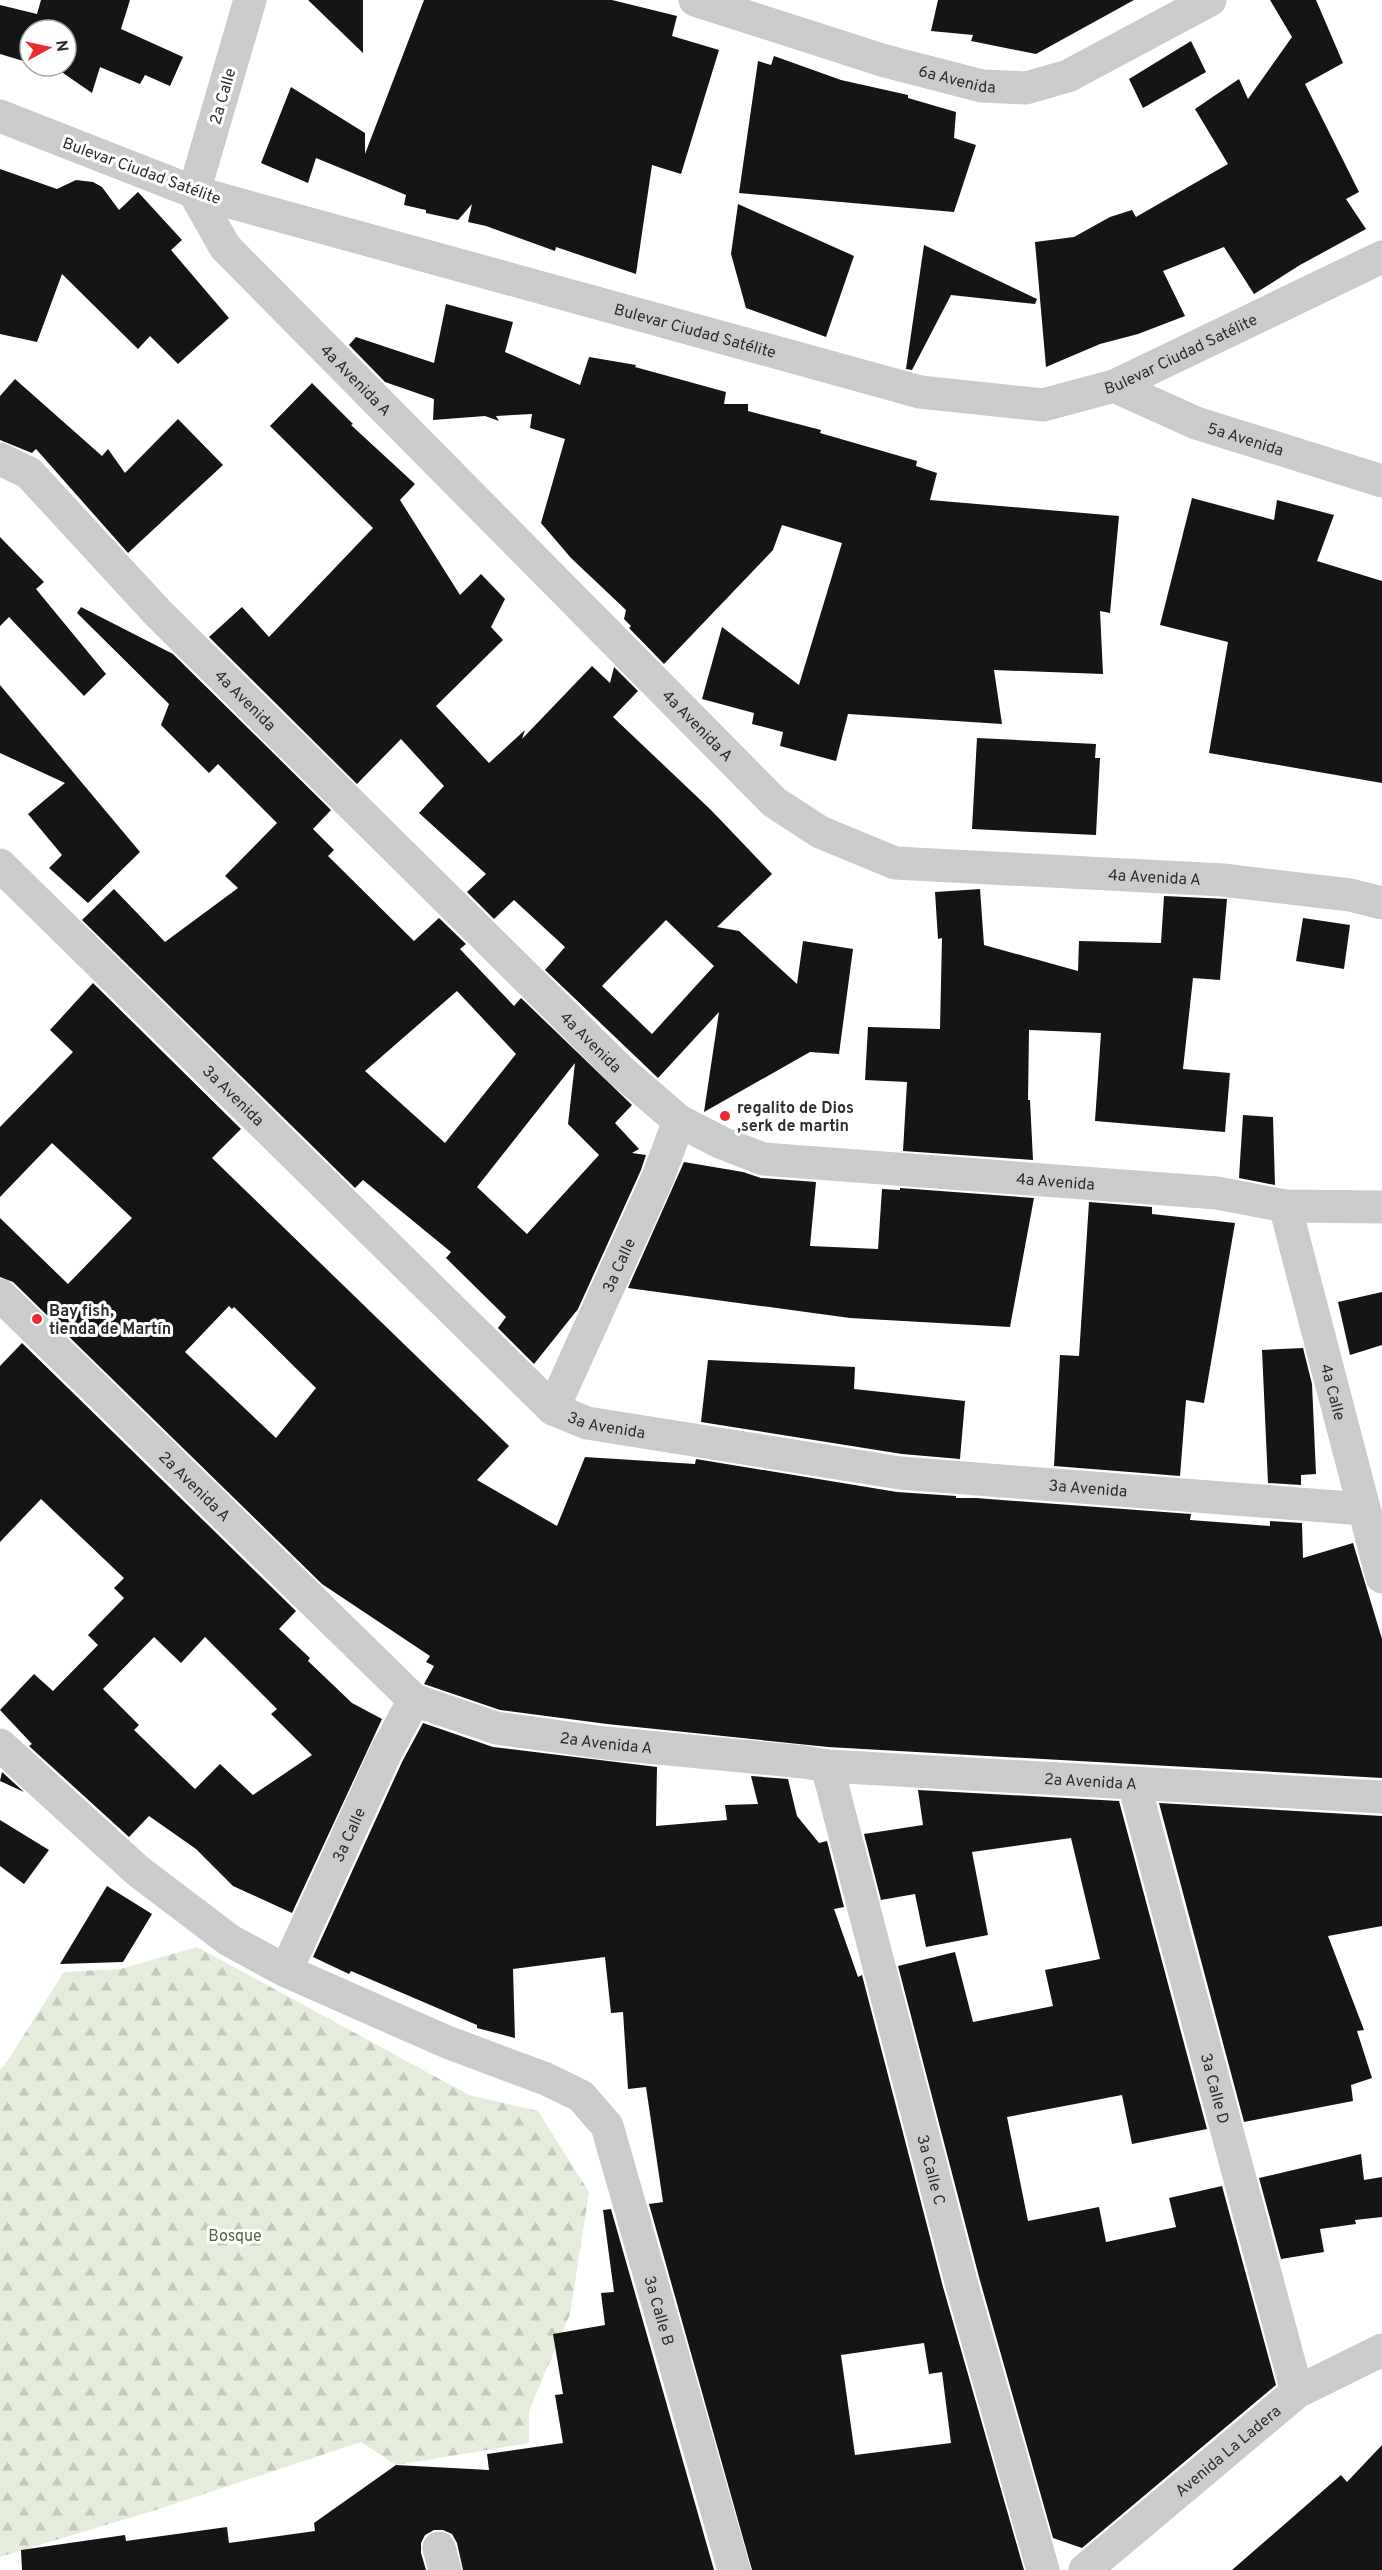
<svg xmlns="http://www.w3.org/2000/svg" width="1382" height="2570" viewBox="0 0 1382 2570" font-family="Overpass,sans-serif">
  <defs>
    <pattern id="forest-firs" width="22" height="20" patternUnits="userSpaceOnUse" patternTransform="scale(1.5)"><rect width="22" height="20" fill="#e4ecdb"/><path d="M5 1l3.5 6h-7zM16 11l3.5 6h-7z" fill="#c4cbbc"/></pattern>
  </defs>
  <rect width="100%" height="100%" fill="#fff"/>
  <path fill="url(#forest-firs)" d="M 197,1947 L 469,2095 L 538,2111 L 589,2192 L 570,2314 L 529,2411 L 529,2443 L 396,2465 L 361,2442 L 162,2508 L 0,2557 L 0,2069 L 6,2063 L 64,1972 L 120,1969 Z"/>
  <g fill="#151515" fill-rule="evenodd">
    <path d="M 41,0 L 130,0 L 121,29 L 183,57 L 170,86 L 145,75 L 140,84 L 100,67 L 92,93 L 53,66 L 66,66 L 66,30 L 30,30 L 30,63 L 0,54 L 0,5 L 37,14 Z"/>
    <path d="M 308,0 L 363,0 L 363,53 Z"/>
    <path d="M 424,0 L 612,0 L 677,16 L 672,36 L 719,50 L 681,174 L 652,165 L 636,274 L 556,247 L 555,251 L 486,226 L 468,222 L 472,204 L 458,220 L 426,213 L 426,210 L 404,205 L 406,195 L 316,158 L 308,183 L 261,163 L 291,87 L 365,133 L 365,154 Z"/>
    <path d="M 938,0 L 1134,0 L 1036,54 L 971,41 L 973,35 L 931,31 Z"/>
    <path d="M 1270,0 L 1316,0 L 1343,63 L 1305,84 L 1359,192 L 1346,199 L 1366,229 L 1300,265 L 1254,294 L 1224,247 L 1163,271 L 1185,316 L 1138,334 L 1100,344 L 1046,367 L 1035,242 L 1074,237 L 1110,217 L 1132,210 L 1136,217 L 1228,164 L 1195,109 L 1239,79 L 1248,99 L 1292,37 Z"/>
    <path d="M 1191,41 L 1206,72 L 1143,108 L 1129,79 Z"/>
    <path d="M 774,56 L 841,80 L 908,95 L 908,98 L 956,112 L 954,138 L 976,145 L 954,212 L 739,193 L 758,61 L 771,65 Z"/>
    <path d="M 0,169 L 57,189 L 76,180 L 93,182 L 102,187 L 119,210 L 138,192 L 182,240 L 171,250 L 229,318 L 178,364 L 150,336 L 138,349 L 62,274 L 37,342 L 0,334 Z"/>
    <path d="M 738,204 L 854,256 L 826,337 L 746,308 L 731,254 Z"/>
    <path d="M 924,245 L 1037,299 L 1035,304 L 951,295 L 912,370 L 906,369 Z"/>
    <path d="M 446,304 L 513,322 L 505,352 L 580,385 L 589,357 L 636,365 L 635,367 L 726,392 L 724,404 L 748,404 L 748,411 L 821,430 L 820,433 L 917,461 L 916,466 L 937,473 L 930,500 L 1119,516 L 1110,613 L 1100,611 L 1103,674 L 994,670 L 1002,724 L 848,714 L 836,761 L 780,746 L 783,732 L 752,724 L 754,713 L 702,699 L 722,627 L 799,685 L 842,543 L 782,525 L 773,550 L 664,664 L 629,628 L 631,626 L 624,619 L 626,610 L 571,558 L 541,523 L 565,439 L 530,428 L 532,414 L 496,416 L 499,421 L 485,416 L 433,420 L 434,399 L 385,382 L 349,345 L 356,337 L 434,363 Z"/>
    <path d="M 15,379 L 102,456 L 108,449 L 125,473 L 178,419 L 223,465 L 128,553 L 36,449 L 32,453 L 0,440 L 0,396 Z"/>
    <path d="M 312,383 L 353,424 L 351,425 L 415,484 L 400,500 L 460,595 L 481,574 L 505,599 L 491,627 L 503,640 L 436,706 L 489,763 L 525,730 L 522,739 L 592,666 L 610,683 L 614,667 L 638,691 L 613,717 L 711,810 L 772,874 L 717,927 L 739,931 L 797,984 L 803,941 L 853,949 L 839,1054 L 810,1052 L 704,1112 L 719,1012 L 658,1078 L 545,970 L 565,947 L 514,900 L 494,919 L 467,892 L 486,874 L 419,813 L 444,786 L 401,739 L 357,784 L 209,637 L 242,607 L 269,637 L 373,528 L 270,426 ZM 666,920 L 714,966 L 652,1034 L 602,986 Z"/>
    <path d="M 1192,498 L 1274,520 L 1277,500 L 1334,515 L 1317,561 L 1382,581 L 1382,783 L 1209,753 L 1228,642 L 1160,625 Z"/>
    <path d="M 0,537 L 44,582 L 36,589 L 106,674 L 84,696 L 9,617 L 0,626 Z"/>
    <path d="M 81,607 L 173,654 L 331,810 L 313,829 L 334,850 L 328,856 L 414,941 L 439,918 L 466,944 L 460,949 L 514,1006 L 521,998 L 632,1105 L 615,1123 L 639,1149 L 632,1153 L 646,1155 L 641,1170 L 578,1309 L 534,1364 L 498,1328 L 506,1317 L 446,1258 L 451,1252 L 363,1180 L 355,1188 L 82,920 L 114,889 L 165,942 L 238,888 L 225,876 L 277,823 L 218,764 L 209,773 L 161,725 L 169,704 L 77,613 ZM 457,991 L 516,1054 L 445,1143 L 365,1071 ZM 575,1063 L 568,1124 L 599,1155 L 527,1234 L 477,1187 Z"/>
    <path d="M 0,685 L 140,852 L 88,903 L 49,868 L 62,855 L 28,814 L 65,783 L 0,753 Z"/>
    <path d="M 977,738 L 1096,744 L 1095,758 L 1100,758 L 1096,835 L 972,829 Z"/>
    <path d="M 980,889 L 984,945 L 1078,971 L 1079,941 L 1161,943 L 1164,896 L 1227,899 L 1220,980 L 1193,978 L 1183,1069 L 1230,1073 L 1225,1132 L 1095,1121 L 1101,1033 L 1029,1030 L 1028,1100 L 1030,1100 L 1033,1160 L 903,1151 L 907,1082 L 865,1080 L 868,1027 L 940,1029 L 942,938 L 938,939 L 935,892 Z"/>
    <path d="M 1303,918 L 1350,925 L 1344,969 L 1296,961 Z"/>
    <path d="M 93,983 L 241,1129 L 212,1158 L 509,1446 L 477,1480 L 557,1526 L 585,1457 L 695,1464 L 696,1459 L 897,1492 L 956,1496 L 956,1498 L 976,1498 L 1191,1514 L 1190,1520 L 1270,1526 L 1270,1521 L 1302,1523 L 1303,1558 L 1353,1543 L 1382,1639 L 1382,1778 L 828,1747 L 607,1724 L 500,1710 L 424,1684 L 434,1666 L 426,1662 L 430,1656 L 322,1584 L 13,1282 L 0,1277 L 0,1218 L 68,1284 L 132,1218 L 52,1143 L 0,1197 L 0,1127 L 73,1052 L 50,1030 ZM 229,1306 L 232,1309 L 234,1307 L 316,1388 L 276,1438 L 185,1352 Z"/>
    <path d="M 1243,1115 L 1273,1117 L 1275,1185 L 1239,1178 Z"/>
    <path d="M 684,1162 L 743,1172 L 761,1178 L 816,1182 L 810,1246 L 878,1249 L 882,1189 L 900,1190 L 900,1188 L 1034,1198 L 1010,1327 L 850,1318 L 628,1288 Z"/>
    <path d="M 1089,1202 L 1152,1207 L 1152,1214 L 1235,1223 L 1204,1403 L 1186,1400 L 1180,1476 L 1054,1466 L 1060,1355 L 1079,1356 Z"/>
    <path d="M 1382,1292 L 1382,1345 L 1350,1355 L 1338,1302 Z"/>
    <path d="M 22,1343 L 296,1611 L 279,1629 L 310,1658 L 308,1661 L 352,1703 L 382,1719 L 292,1913 L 233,1886 L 196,1849 L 149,1816 L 129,1837 L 29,1746 L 32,1744 L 0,1710 L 34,1674 L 53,1691 L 98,1645 L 88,1635 L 124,1598 L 114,1588 L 124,1578 L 41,1499 L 0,1542 L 0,1366 ZM 154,1637 L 181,1663 L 205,1637 L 277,1709 L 271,1714 L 312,1755 L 253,1795 L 220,1764 L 195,1789 L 134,1730 L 139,1725 L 103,1689 Z"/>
    <path d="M 1303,1348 L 1312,1384 L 1316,1474 L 1301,1475 L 1301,1485 L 1268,1483 L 1262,1350 Z"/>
    <path d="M 708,1360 L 855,1367 L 854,1389 L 965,1401 L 960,1459 L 902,1454 L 701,1422 Z"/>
    <path d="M 423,1723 L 493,1747 L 657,1767 L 656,1826 L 727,1820 L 725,1805 L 758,1804 L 751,1776 L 788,1779 L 797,1816 L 819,1843 L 827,1841 L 844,1907 L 834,1909 L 858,1977 L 862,1975 L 943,2287 L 1024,2570 L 752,2570 L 649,2204 L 663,2202 L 646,2087 L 628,2089 L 623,2012 L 611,2013 L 605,1957 L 513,1969 L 515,2038 L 477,2028 L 477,2025 L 351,1971 L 349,1974 L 313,1957 L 402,1762 ZM 924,2343 L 929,2374 L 942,2372 L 951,2443 L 855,2455 L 841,2355 Z"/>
    <path d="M 2,1772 L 24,1792 L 0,1781 Z"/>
    <path d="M 918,1790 L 1119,1801 L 1207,2129 L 1132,2144 L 1122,2095 L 1007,2117 L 1028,2221 L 1099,2207 L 1106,2242 L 1176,2227 L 1169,2198 L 1222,2186 L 1276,2385 L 1082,2548 L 1053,2538 L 979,2277 L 898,1966 L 955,1952 L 973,2022 L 1053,2006 L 1045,1970 L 1100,1959 L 1071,1838 L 972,1852 L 988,1935 L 926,1947 L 915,1894 L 881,1900 L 864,1834 L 923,1825 Z"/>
    <path d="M 1159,1803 L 1382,1816 L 1382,1926 L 1328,1936 L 1364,2030 L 1357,2031 L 1372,2078 L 1351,2085 L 1353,2101 L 1244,2122 Z"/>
    <path d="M 0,1820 L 49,1850 L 24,1884 L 0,1866 Z"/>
    <path d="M 107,1886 L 152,1914 L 123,1962 L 60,1964 Z"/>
    <path d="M 1361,2154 L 1364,2180 L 1382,2177 L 1382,2217 L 1355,2220 L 1356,2224 L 1320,2229 L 1324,2252 L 1281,2259 L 1259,2178 Z"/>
    <path d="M 611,2209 L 714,2570 L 463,2570 L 457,2543 L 452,2534 L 443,2530 L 434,2530 L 425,2535 L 421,2543 L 421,2553 L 426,2570 L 22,2570 L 21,2550 L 125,2535 L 126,2541 L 227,2527 L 229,2543 L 315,2531 L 314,2523 L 396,2465 L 489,2470 L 487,2454 L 563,2443 L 555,2395 L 563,2394 L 553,2334 L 605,2325 L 601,2293 L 614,2292 L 603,2210 Z"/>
    <path d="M 1382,2445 L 1382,2570 L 1232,2570 L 1341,2475 L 1347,2482 Z"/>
  </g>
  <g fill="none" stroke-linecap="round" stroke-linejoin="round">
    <g stroke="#cbcbcb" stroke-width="33">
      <path id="s1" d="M 0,116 L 194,192 L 225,247 L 774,802 L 820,832 L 895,863 L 1223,880 L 1350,895 L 1382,903"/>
      <path id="s2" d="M 1114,386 L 1196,423 L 1382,481"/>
      <path id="s3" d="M 0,459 L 29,473 L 158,613 L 621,1071 L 679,1121 L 722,1143 L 763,1159 L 1217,1193 L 1285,1206 L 1382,1207"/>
      <path id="s4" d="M 0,865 L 553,1409 L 587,1423 L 900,1473 L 1363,1509"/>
      <path id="s5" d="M 1285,1206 L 1382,1577"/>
      <path id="s6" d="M 0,1295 L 414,1700 L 496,1728 L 605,1743 L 804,1762 L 827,1766 L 1382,1797"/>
      <path id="s7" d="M 553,1409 L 658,1177 L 679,1121"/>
      <path id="s8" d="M 0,1745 L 138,1871 L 229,1940 L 286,1971 L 447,2042 L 546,2079 L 581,2096 L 607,2126 L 734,2570"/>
      <path id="s9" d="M 827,1766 L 961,2282 L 1043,2570"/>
      <path id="s10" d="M 1134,1784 L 1297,2392"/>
      <path id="s11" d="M 286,1971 L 385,1754 L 414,1700"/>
      <path d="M 439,2548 L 445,2570"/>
      <path id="s12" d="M 1085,2570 L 1297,2392 L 1382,2350"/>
    </g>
    <g stroke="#cbcbcb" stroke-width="33">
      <path id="s13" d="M 250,0 L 194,192 L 920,392 L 1043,405 L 1114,386 L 1382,257"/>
      <path id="s14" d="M 695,0 L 885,61 L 982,86 L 1026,88 L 1068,76 L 1210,0"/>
    </g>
  </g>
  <g fill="#ea2c32" stroke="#fff" stroke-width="2">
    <circle cx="725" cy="1116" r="6"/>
    <circle cx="37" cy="1319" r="6"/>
  </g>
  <g text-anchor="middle" stroke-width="6" stroke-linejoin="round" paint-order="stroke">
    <g font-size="16" fill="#2e2e2e" stroke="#fff">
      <text dy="6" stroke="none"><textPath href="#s14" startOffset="274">6a Avenida</textPath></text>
      <text transform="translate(222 96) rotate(-74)" y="6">2a Calle</text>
      <text transform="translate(142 170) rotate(20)" y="6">Bulevar Ciudad Satélite</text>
      <text dy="6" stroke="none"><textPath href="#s13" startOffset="720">Bulevar Ciudad Satélite</textPath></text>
      <text dy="6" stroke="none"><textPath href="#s13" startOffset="1224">Bulevar Ciudad Satélite</textPath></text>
      <text dy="6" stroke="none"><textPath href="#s1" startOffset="458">4a Avenida A</textPath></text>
      <text dy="6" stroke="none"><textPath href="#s2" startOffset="142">5a Avenida</textPath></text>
      <text dy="6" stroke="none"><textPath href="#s3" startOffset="346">4a Avenida</textPath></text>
      <text dy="6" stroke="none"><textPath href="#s1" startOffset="944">4a Avenida A</textPath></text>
      <text dy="6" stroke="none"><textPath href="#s1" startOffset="1448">4a Avenida A</textPath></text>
      <text dy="6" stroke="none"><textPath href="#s3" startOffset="832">4a Avenida</textPath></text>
      <text dy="6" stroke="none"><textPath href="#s4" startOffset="328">3a Avenida</textPath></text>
      <text dy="6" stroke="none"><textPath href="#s3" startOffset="1336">4a Avenida</textPath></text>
      <text dy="6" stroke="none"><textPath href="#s7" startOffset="158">3a Calle</textPath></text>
      <text dy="6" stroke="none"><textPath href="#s5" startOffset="192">4a Calle</textPath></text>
      <text dy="6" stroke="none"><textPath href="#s4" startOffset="832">3a Avenida</textPath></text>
      <text dy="6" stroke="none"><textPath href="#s6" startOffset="273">2a Avenida A</textPath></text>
      <text dy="6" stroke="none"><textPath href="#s4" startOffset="1318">3a Avenida</textPath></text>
      <text dy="6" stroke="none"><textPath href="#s6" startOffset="777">2a Avenida A</textPath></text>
      <text dy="6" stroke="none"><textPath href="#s6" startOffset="1263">2a Avenida A</textPath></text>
      <text dy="6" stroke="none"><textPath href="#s11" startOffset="150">3a Calle</textPath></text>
      <text dy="6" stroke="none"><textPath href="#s10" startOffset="315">3a Calle D</textPath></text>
      <text dy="6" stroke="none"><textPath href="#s9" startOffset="417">3a Calle C</textPath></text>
      <text dy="6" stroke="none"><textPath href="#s8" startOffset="918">3a Calle B</textPath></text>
      <text dy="6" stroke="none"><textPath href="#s12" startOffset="186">Avenida La Ladera</textPath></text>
    </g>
    <g font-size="16" font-weight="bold" fill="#2e2e2e" stroke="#fff" text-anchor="start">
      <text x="737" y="1113">regalito de Dios<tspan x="737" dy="18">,serk de martin</tspan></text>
      <text x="49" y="1316">Bay fish,<tspan x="49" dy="18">tienda de Martín</tspan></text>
    </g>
    <g font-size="16" fill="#4f6b3a" stroke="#fff">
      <text x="235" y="2241">Bosque</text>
    </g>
  </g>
  <g transform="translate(48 48) rotate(82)"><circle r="28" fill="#ffffff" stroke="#ababab" stroke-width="1.5"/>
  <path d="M0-4.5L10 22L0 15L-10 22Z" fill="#ea2c32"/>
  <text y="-9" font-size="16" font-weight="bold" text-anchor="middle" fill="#2e2e2e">N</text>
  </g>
</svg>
